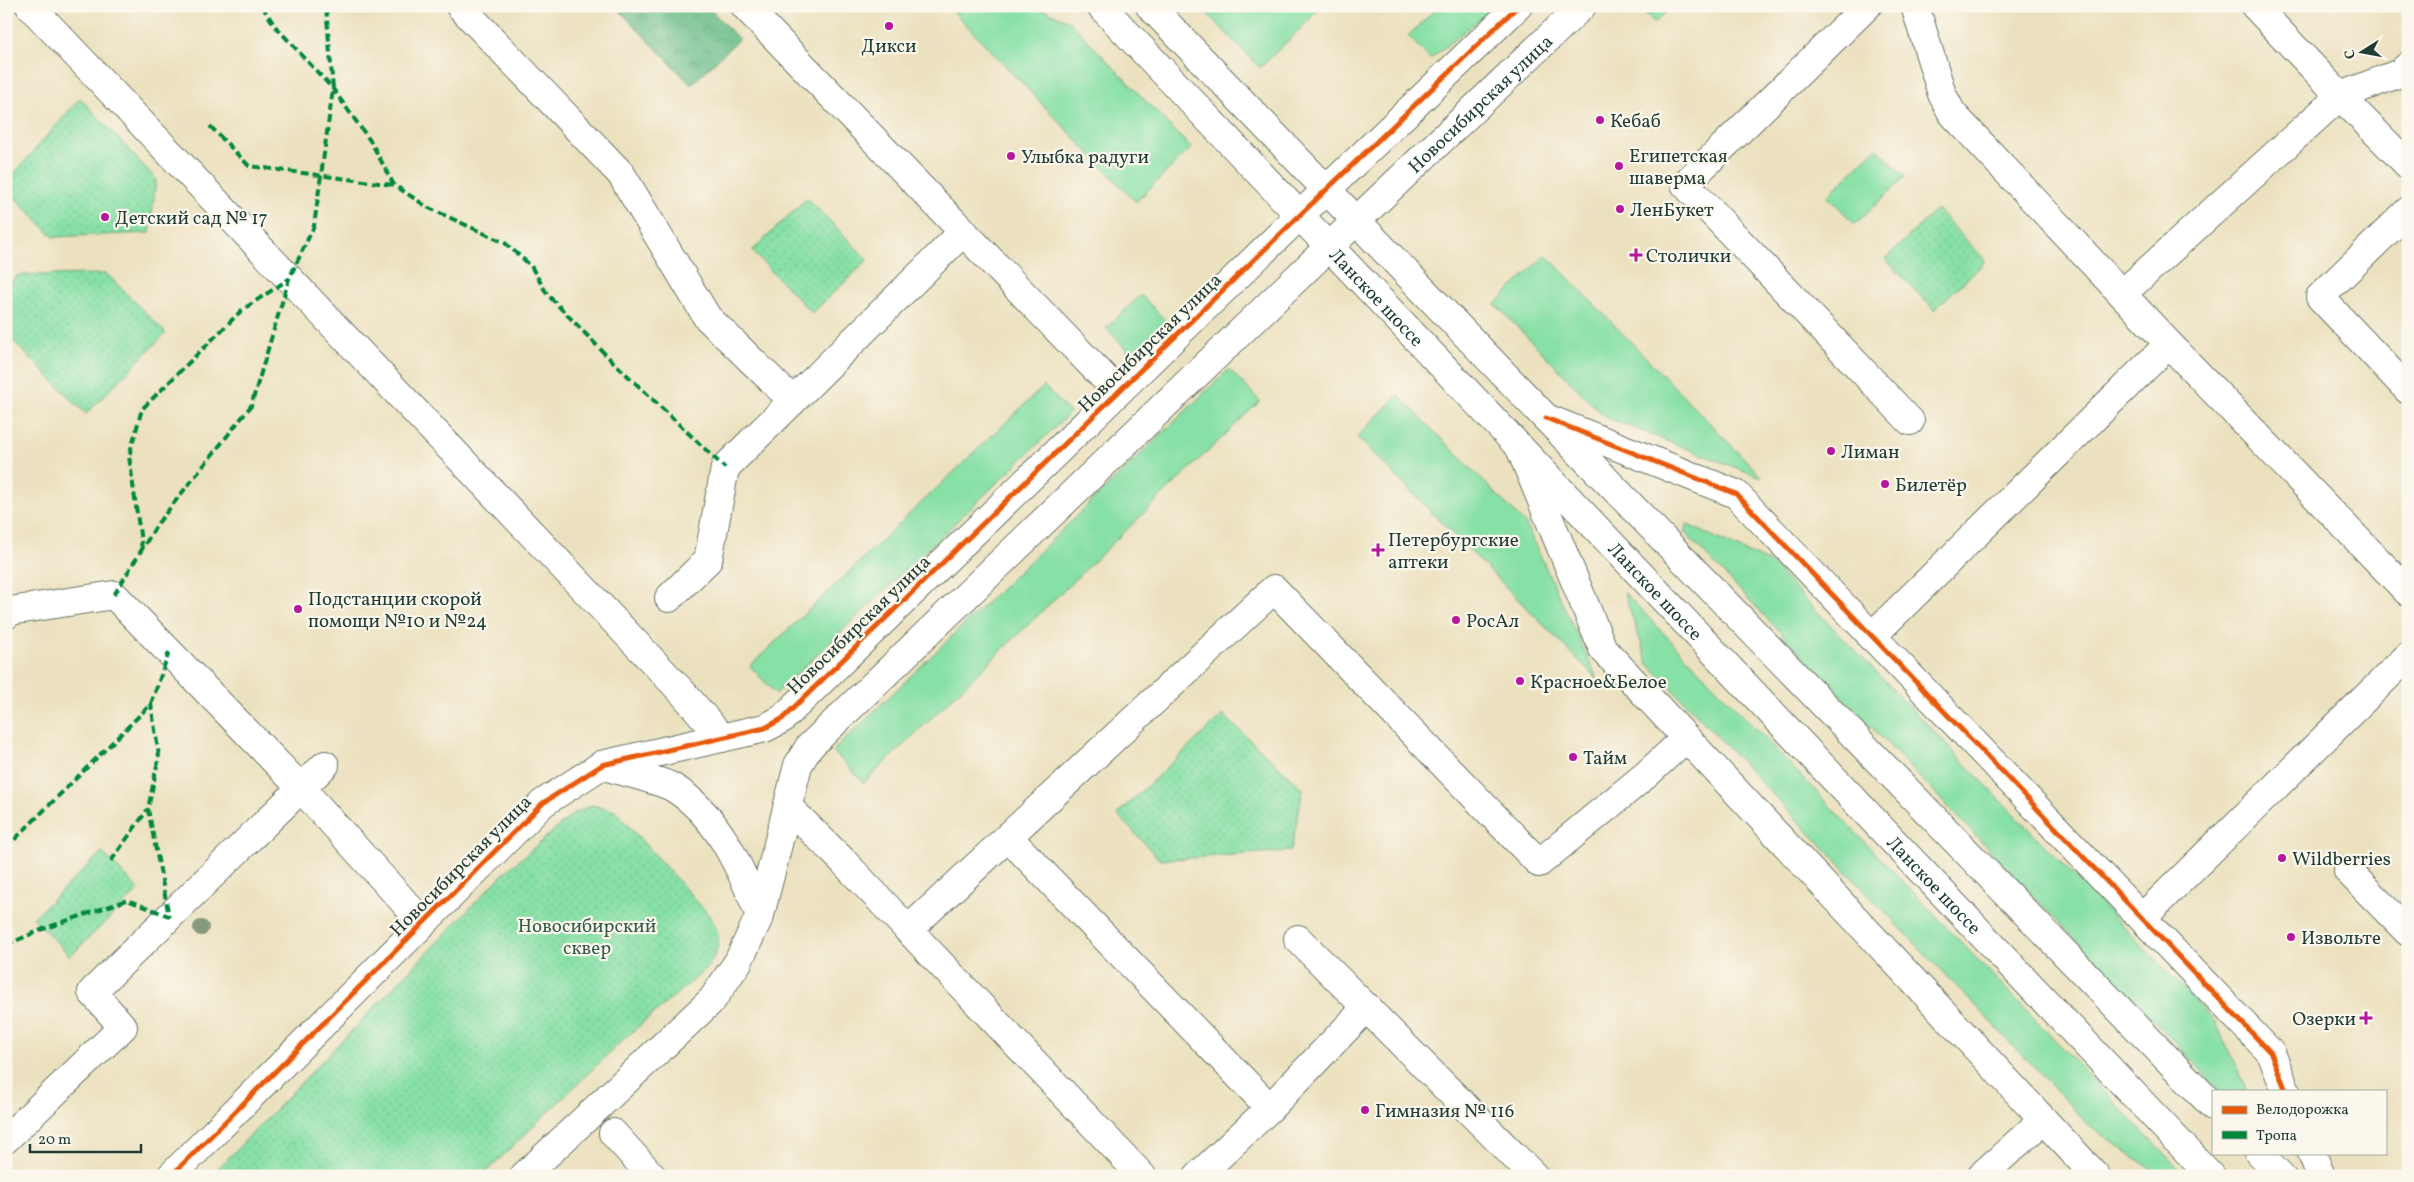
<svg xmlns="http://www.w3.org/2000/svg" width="2414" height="1182" viewBox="0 0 2414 1182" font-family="Vollkorn,serif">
  <defs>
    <pattern id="forest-crowns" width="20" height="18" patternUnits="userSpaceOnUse" patternTransform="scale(1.25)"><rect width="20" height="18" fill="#6dbe8b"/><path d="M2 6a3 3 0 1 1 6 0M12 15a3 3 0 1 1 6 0" fill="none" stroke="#599c72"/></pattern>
    <pattern id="park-dots" width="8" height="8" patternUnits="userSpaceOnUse" patternTransform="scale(1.25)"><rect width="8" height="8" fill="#87e0a6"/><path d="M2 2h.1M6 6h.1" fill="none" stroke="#74c190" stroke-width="1.8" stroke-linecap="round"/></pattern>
  </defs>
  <rect width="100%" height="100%" fill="#fbf7ec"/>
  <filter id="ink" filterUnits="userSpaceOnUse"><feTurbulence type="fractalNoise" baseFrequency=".02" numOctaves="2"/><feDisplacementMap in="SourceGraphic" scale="10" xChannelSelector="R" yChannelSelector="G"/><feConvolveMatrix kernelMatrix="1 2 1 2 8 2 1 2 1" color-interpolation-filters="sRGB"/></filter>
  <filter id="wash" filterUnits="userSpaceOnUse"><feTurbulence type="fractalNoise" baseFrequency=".0096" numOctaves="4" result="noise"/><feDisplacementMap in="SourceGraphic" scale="20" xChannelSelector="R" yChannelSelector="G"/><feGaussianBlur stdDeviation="1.12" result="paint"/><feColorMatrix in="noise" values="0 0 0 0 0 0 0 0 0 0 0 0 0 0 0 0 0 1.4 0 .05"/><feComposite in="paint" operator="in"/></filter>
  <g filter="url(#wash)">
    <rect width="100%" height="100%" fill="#ece1bf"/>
    <g fill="#87e0a6" stroke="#538e6d">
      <path d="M 948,6 L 1035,6 L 1069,21 L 1191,148 L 1136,202 Z"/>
      <path d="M 1200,6 L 1315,6 L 1319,10 L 1260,68 Z"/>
      <path d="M 1439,6 L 1496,6 L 1430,59 L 1408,36 Z"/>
      <path d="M 1639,6 L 1672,6 L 1655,23 Z"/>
      <path d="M 1877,148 L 1905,177 L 1855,224 L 1827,196 Z"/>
      <path d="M 1546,255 L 1763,478 L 1605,417 L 1495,304 Z"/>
      <path d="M 1141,295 L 1166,321 L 1131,354 L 1106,328 Z"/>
      <path d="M 1229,369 L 1260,401 L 864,783 L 833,751 Z"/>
      <path d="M 1044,386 L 1070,413 L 776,694 L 750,666 Z"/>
      <path d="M 1398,395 L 1525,523 L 1598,680 L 1357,437 Z"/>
      <path d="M 1686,524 L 1770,563 L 2215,1021 L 2247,1091 L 2221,1091 L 1685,533 Z"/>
      <path d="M 1624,592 L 2183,1173 L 2179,1176 L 2161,1176 L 2091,1127 L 1648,664 Z"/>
    </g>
    <path fill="url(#forest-crowns)" stroke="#467e60" d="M 615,6 L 707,6 L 739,39 L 691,85 Z"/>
    <g fill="url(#park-dots)" stroke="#538e6d">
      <path d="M 80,98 L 156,179 L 150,233 L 53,237 L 6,188 L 6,183 Z"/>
      <path d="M 807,198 L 868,260 L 812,313 L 752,251 Z"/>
      <path d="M 1937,209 L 1986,261 L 1934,310 L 1885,259 Z"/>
      <path d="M 107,274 L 166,333 L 86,414 L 6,334 L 6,288 L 18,275 Z"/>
      <path d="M 1223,715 L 1303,789 L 1291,851 L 1160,860 L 1117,814 Z"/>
      <path d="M 592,805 L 615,811 L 709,915 C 724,938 720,950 704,971 L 626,1037 L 482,1176 L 211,1176 L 502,875 L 573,814 Z"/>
      <path d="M 102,852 L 139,890 L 70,956 L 33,918 Z"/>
    </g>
  </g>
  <g filter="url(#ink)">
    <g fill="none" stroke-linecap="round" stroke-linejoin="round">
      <defs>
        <g id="minor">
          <path d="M 30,6 L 683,693 L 722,738"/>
          <path d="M 460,6 L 621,174 L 707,317 L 793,401"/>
          <path d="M 745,6 L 1118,392"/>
          <path d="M 1867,6 L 1685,184 L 1910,421"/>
          <path d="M 1915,6 L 1942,94 L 1952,113 L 2122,294"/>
          <path d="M 2408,66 L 2400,73 L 2340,96 L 2408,165"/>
          <path d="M 2408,211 L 2320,297 L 2408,390"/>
          <path d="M 2169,344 L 2408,592"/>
          <path d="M 1546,418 L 1736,494 L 2271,1053 L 2286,1091"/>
          <path d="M 1520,448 L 1603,649 L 2096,1176"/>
          <path d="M 669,598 L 708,560 L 725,468 L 963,232"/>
          <path d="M 6,615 L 10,611 L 114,595 L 301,788 L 423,923"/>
          <path d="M 1871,637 L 2169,344 L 2122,294 L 2340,96 L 2255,6"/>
          <path d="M 602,765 C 619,771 657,779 672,787 C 718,814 740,868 760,915"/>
          <path d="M 788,807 L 842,860 L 1142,1176"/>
          <path d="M 1008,837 L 1270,1108"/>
          <path d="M 2348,871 L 2408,932"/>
          <path d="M 2142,918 L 2408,656"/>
          <path d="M 908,930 L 1274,589 L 1539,863 L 1647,774 L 1686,738"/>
          <path d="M 1298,939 L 1534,1176"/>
          <path d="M 613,1133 L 652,1176"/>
          <path d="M 6,1139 L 123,1027 L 92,992 L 325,765"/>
          <path d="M 2312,1153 L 2321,1176"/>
          <path d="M 171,1176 L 543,803 L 602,765 L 765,728 L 782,719 L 1299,216 L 1518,6"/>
          <path id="s1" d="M 524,1176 L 712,1000 L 738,962 L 760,915 L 798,765 L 809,747 L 1356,221 L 1582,6"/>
          <path d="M 1198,1176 L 1270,1108 L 1367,1007"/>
          <path d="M 1981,1176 L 2043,1120"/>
        </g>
        <g id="major">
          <path id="s2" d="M 1101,6 L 2211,1176"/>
          <path d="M 1150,6 L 1546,418 L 2213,1106"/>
          <path d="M 2259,1153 L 2281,1176"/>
        </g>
      </defs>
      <use href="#minor" stroke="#677665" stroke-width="30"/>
      <use href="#major" stroke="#677665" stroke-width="30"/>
      <use href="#minor" stroke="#fff" stroke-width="28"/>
      <use href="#major" stroke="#fff" stroke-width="28"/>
      <g stroke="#00873e" stroke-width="4" stroke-dasharray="8 4" stroke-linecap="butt">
        <path d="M 262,6 L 275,26 L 333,89 L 371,142 L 394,185 L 429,208 L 505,243 L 531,266 L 547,294 L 607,356 L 725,468"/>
        <path d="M 210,126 L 249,166 L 394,185"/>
        <path d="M 142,549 L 129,456 L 142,409 L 242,310 L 289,279"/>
        <path d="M 114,595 L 158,523 L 251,406 L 289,279 L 314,226 L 333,89 L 326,6"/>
        <path d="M 6,848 L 151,704 L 169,652"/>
        <path d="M 111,861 L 148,809"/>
        <path d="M 6,945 L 43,929 L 127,900 L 169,916 L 148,809 L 159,756 L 151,704"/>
      </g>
      <defs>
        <g id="cycleway">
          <path d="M 1546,418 L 1736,494 L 2271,1053 L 2286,1091"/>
          <path d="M 171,1176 L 543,803 L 602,765 L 765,728 L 782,719 L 1299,216 L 1518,6"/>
        </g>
      </defs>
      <use href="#cycleway" stroke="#fbf7ec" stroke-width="8"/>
      <use href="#cycleway" stroke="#e8590c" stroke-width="5"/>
    </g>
    <circle fill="#87997f" cx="201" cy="928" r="8"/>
  </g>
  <g fill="#b5179e" stroke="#fbf7ec" stroke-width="2">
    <circle cx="889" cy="26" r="5"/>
    <circle cx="1600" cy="120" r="5"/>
    <circle cx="1011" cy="156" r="5"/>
    <circle cx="1619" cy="166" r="5"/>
    <circle cx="1620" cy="209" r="5"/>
    <circle cx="105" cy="217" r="5"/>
    <path d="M1633.5 247.5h5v5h5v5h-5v5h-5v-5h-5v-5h5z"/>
    <circle cx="1831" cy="451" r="5"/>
    <circle cx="1885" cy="484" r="5"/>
    <path d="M1375.5 542.5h5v5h5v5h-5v5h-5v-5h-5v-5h5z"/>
    <circle cx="298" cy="609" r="5"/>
    <circle cx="1456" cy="620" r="5"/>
    <circle cx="1520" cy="681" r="5"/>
    <circle cx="1573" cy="757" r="5"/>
    <circle cx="2282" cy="858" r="5"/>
    <circle cx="2291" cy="937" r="5"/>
    <path d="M2363.5 1010.5h5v5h5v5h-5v5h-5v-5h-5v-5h5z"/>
    <circle cx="1365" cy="1110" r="5"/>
  </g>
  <g text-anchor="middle" stroke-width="4.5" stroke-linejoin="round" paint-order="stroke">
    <g font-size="19" fill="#1f3d34" stroke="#fbf7ec" text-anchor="start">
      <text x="889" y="52" text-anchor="middle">Дикси</text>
      <text x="1610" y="127">Кебаб</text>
      <text x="1629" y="162">Египетская<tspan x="1629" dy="22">шаверма</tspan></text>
      <text x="1021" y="163">Улыбка радуги</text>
      <text x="1630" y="216">ЛенБукет</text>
      <text x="115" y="224">Детский сад № 17</text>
      <text x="1646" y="262">Столички</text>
      <text x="1841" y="458">Лиман</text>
      <text x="1895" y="491">Билетёр</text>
      <text x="1388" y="546">Петербургские<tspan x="1388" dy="22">аптеки</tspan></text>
      <text x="308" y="605">Подстанции скорой<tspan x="308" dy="22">помощи №10 и №24</tspan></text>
      <text x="1466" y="627">РосАл</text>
      <text x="1530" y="688">Красное&amp;Белое</text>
      <text x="1583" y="764">Тайм</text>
      <text x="2292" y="865">Wildberries</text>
      <text x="2301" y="944">Извольте</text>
      <text x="2356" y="1025" text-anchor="end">Озерки</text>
      <text x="1375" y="1117">Гимназия № 116</text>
    </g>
    <g font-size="19" fill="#1f3d34" stroke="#fbf7ec">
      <text dy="7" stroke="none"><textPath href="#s1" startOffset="1461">Новосибирская улица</textPath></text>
      <text dy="7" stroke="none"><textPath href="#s2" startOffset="401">Ланское шоссе</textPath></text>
      <text transform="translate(1149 342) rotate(-44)" y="7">Новосибирская улица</text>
      <text dy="7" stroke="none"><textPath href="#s2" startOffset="806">Ланское шоссе</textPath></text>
      <text transform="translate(858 624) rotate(-44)" y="7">Новосибирская улица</text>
      <text transform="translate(460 865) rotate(-45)" y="7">Новосибирская улица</text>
      <text dy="7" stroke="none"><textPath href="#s2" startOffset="1211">Ланское шоссе</textPath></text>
    </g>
    <g font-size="19" fill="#345e4b" stroke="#fbf7ec">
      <text x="587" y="932">Новосибирский<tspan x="587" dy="22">сквер</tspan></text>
    </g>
  </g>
  <rect width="2414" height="1182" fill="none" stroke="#fbf7ec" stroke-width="25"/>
  <rect x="2212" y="1090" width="175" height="65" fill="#fbf7ec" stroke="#a3ada2"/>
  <rect x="2222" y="1106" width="25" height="8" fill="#e8590c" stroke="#a3ada2"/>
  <text x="2256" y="1114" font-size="15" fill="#1f3d34">Велодорожка</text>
  <rect x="2222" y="1131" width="25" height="8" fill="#00873e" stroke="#a3ada2"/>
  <text x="2256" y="1140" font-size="15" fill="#1f3d34">Тропа</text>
  <g transform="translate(2362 52) rotate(259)" stroke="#fbf7ec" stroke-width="4" paint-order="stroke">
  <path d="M0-4L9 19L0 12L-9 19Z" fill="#1f3d34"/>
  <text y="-8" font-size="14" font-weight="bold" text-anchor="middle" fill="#1f3d34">С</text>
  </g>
  <path d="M30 1144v8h111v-8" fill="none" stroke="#1f3d34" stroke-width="2.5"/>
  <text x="38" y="1144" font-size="15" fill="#1f3d34" stroke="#fbf7ec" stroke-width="4" paint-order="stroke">20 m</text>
</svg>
